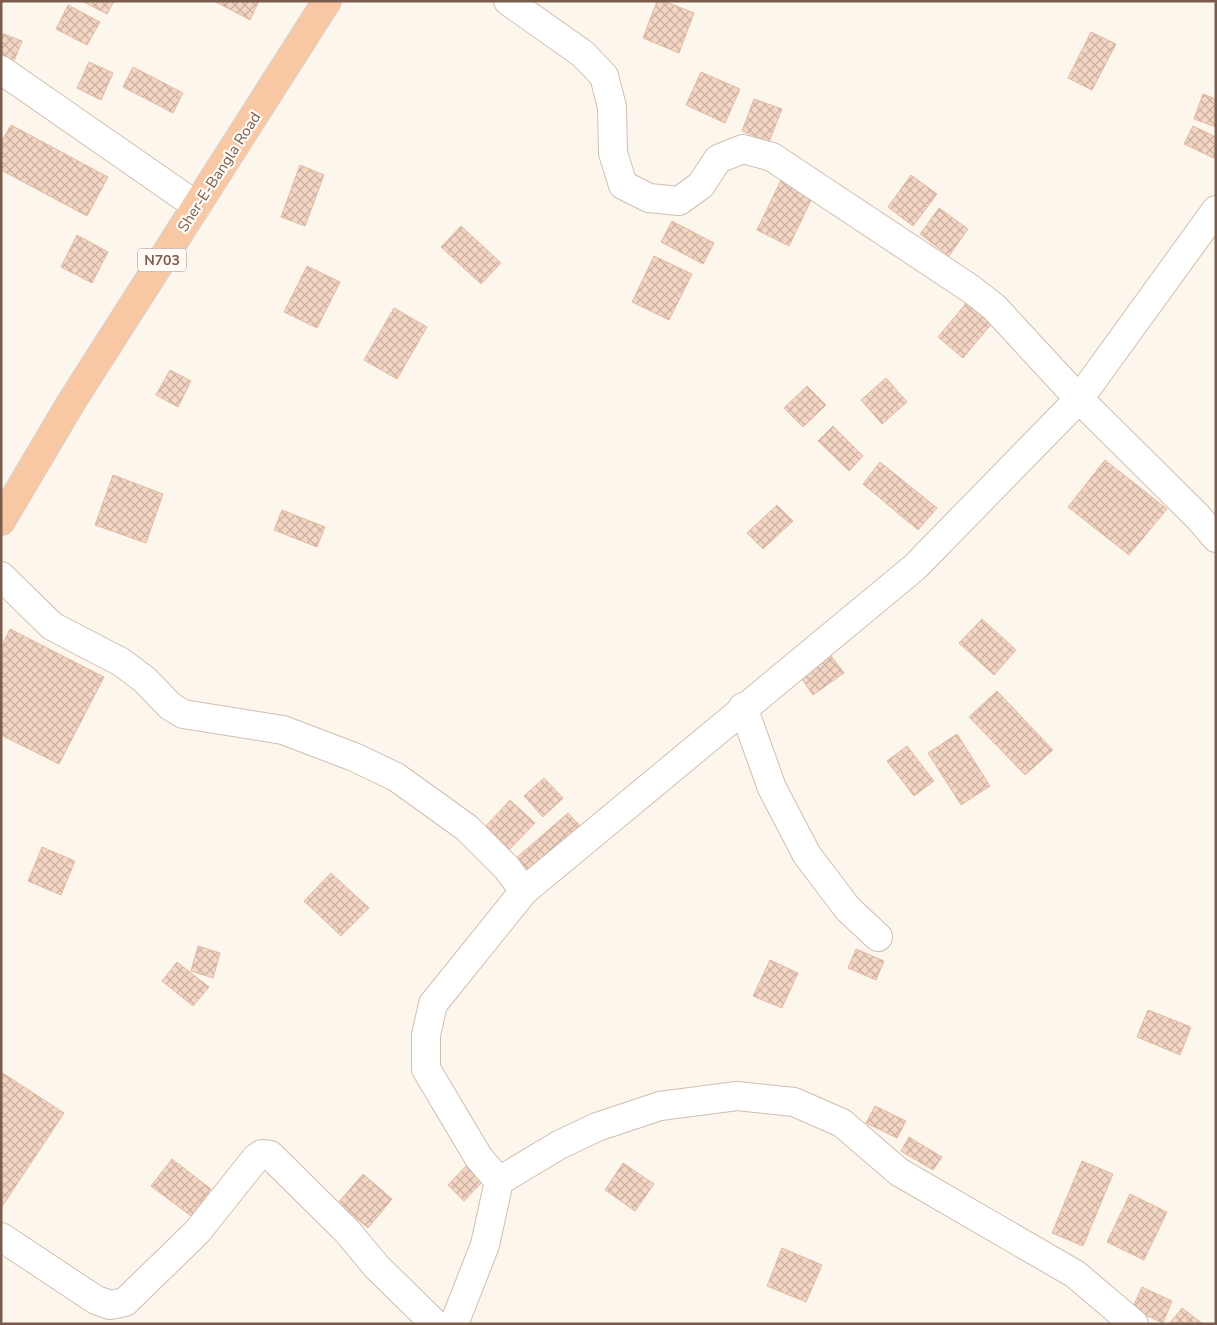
<svg xmlns="http://www.w3.org/2000/svg" width="1217" height="1325" viewBox="0 0 1217 1325" font-family="'Nunito Sans',sans-serif">
  <defs>
    <pattern id="building-cross-hatch" width="8" height="8" patternUnits="userSpaceOnUse" patternTransform="scale(1.25)"><rect width="8" height="8" fill="#f3d5c3"/><path d="M0 0l8 8M0 8l8-8" fill="none" stroke="#cab0a1"/></pattern>
  </defs>
  <rect width="100%" height="100%" fill="#fdf6ec"/>
  <g fill="url(#building-cross-hatch)" stroke="#e5bba3">
    <path d="M 82,1 L 114,1 L 107,14 Z"/>
    <path d="M 214,1 L 259,1 L 250,20 Z"/>
    <path d="M 657,1 L 664,1 L 694,13 L 679,53 L 643,38 Z"/>
    <path d="M 68,5 L 100,22 L 87,45 L 56,29 Z"/>
    <path d="M 1091,32 L 1116,44 L 1092,90 L 1068,78 Z"/>
    <path d="M 1,33 L 22,41 L 12,66 L 1,62 Z"/>
    <path d="M 89,62 L 113,73 L 101,100 L 77,88 Z"/>
    <path d="M 133,67 L 183,93 L 173,113 L 123,87 Z"/>
    <path d="M 701,72 L 740,89 L 725,123 L 686,105 Z"/>
    <path d="M 1203,94 L 1216,99 L 1216,127 L 1194,119 Z"/>
    <path d="M 754,99 L 782,109 L 769,142 L 742,131 Z"/>
    <path d="M 11,125 L 108,177 L 87,216 L 1,170 L 1,142 Z"/>
    <path d="M 1193,126 L 1216,137 L 1216,159 L 1184,144 Z"/>
    <path d="M 300,165 L 324,175 L 305,226 L 281,217 Z"/>
    <path d="M 911,175 L 937,194 L 913,226 L 888,207 Z"/>
    <path d="M 782,178 L 814,194 L 789,246 L 757,230 Z"/>
    <path d="M 939,208 L 968,229 L 949,256 L 920,234 Z"/>
    <path d="M 672,221 L 714,243 L 703,264 L 661,242 Z"/>
    <path d="M 461,226 L 501,263 L 481,284 L 441,247 Z"/>
    <path d="M 77,235 L 108,252 L 92,283 L 61,267 Z"/>
    <path d="M 654,256 L 692,274 L 669,320 L 632,302 Z"/>
    <path d="M 307,266 L 340,282 L 317,328 L 284,312 Z"/>
    <path d="M 968,301 L 993,322 L 963,358 L 938,337 Z"/>
    <path d="M 394,308 L 427,327 L 397,379 L 364,360 Z"/>
    <path d="M 170,370 L 191,381 L 178,407 L 156,395 Z"/>
    <path d="M 886,378 L 907,402 L 882,424 L 861,400 Z"/>
    <path d="M 807,386 L 826,405 L 803,427 L 784,408 Z"/>
    <path d="M 833,426 L 863,456 L 849,471 L 818,441 Z"/>
    <path d="M 1105,460 L 1167,509 L 1129,555 L 1068,507 Z"/>
    <path d="M 880,462 L 937,508 L 918,530 L 863,484 Z"/>
    <path d="M 113,475 L 163,494 L 146,543 L 95,525 Z"/>
    <path d="M 777,505 L 793,521 L 763,549 L 747,533 Z"/>
    <path d="M 282,510 L 325,527 L 317,547 L 274,530 Z"/>
    <path d="M 982,619 L 1016,650 L 994,675 L 959,643 Z"/>
    <path d="M 10,629 L 104,677 L 59,764 L 1,735 L 1,647 Z"/>
    <path d="M 829,653 L 844,673 L 813,695 L 799,675 Z"/>
    <path d="M 997,691 L 1053,750 L 1025,775 L 969,717 Z"/>
    <path d="M 957,734 L 990,786 L 961,805 L 928,753 Z"/>
    <path d="M 907,746 L 934,781 L 914,796 L 887,761 Z"/>
    <path d="M 544,778 L 563,798 L 543,817 L 524,796 Z"/>
    <path d="M 510,800 L 535,823 L 508,851 L 484,828 Z"/>
    <path d="M 568,813 L 583,829 L 528,877 L 514,860 Z"/>
    <path d="M 42,847 L 75,861 L 61,895 L 28,881 Z"/>
    <path d="M 331,873 L 369,908 L 341,936 L 304,901 Z"/>
    <path d="M 198,946 L 220,953 L 213,978 L 191,971 Z"/>
    <path d="M 856,949 L 884,961 L 876,980 L 848,968 Z"/>
    <path d="M 770,960 L 798,973 L 782,1008 L 753,996 Z"/>
    <path d="M 177,962 L 209,987 L 193,1006 L 162,981 Z"/>
    <path d="M 1148,1010 L 1191,1027 L 1180,1055 L 1137,1037 Z"/>
    <path d="M 1,1072 L 64,1113 L 1,1208 Z"/>
    <path d="M 875,1106 L 906,1121 L 897,1138 L 866,1123 Z"/>
    <path d="M 909,1137 L 942,1157 L 933,1170 L 901,1151 Z"/>
    <path d="M 172,1159 L 211,1189 L 191,1216 L 151,1186 Z"/>
    <path d="M 1082,1161 L 1113,1174 L 1083,1246 L 1052,1233 Z"/>
    <path d="M 623,1163 L 654,1184 L 635,1211 L 605,1190 Z"/>
    <path d="M 468,1164 L 484,1180 L 464,1201 L 448,1185 Z"/>
    <path d="M 363,1174 L 392,1199 L 368,1228 L 338,1203 Z"/>
    <path d="M 1130,1194 L 1167,1212 L 1144,1260 L 1107,1242 Z"/>
    <path d="M 782,1248 L 822,1265 L 806,1302 L 767,1286 Z"/>
    <path d="M 1142,1287 L 1172,1301 L 1163,1323 L 1132,1309 Z"/>
    <path d="M 1182,1308 L 1203,1324 L 1169,1324 Z"/>
  </g>
  <g fill="none" stroke-linecap="round" stroke-linejoin="round">
    <defs>
      <g id="minor">
        <path d="M 508,1 L 583,54 L 604,76 L 612,107 L 613,153 L 623,185 L 649,198 L 679,201 L 701,185 L 718,159 L 743,149 L 772,157 L 971,289 L 994,307 L 1079,399 L 1198,517 L 1216,538"/>
        <path d="M 1,70 L 197,206"/>
        <path d="M 1,576 L 52,626 L 121,662 L 145,680 L 170,706 L 183,714 L 283,730 L 354,757 L 396,777 L 467,828 L 507,868 L 524,891"/>
        <path d="M 743,707 L 772,788 L 807,855 L 848,909 L 878,937"/>
        <path d="M 499,1181 L 559,1145 L 597,1127 L 660,1106 L 737,1096 L 794,1102 L 842,1123 L 899,1172 L 1075,1274 L 1134,1324"/>
        <path d="M 1,1237 L 96,1300 L 110,1305 L 125,1302 L 197,1232 L 256,1158 L 262,1154 L 270,1155 L 347,1231 L 376,1266 L 435,1324"/>
        <path d="M 454,1324 L 485,1245 L 499,1181 L 479,1158 L 426,1069 L 426,1035 L 433,1004 L 524,891 L 915,567 L 1079,399 L 1216,210"/>
      </g>
      <path id="trunk" d="M 1,521 L 72,401 L 327,1"/>
    </defs>
    <use href="#minor" stroke="#d1beb0" stroke-width="30"/>
    <use href="#trunk" stroke="#dad1cd" stroke-width="30"/>
    <use href="#minor" stroke="#fff" stroke-width="28"/>
    <use href="#trunk" stroke="#f8c8a4" stroke-width="28"/>
  </g>
  <g text-anchor="middle" stroke-width="4.5" stroke-linejoin="round" paint-order="stroke">
    <rect fill="#fffaf3" stroke="#a28b7f" stroke-width="1" x="138" y="248.5" width="48" height="23" rx="4"/>
    <g font-size="14" font-weight="bold" fill="#7a5c4d">
      <text x="162" y="265">N703</text>
    </g>
    <g font-size="15" fill="#7a5c4d" stroke="#fffaf3">
      <text transform="translate(219 172) rotate(-57)" y="5">Sher-E-Bangla Road</text>
    </g>
  </g>
  <rect width="1217" height="1325" fill="none" stroke="#7a5c4d" stroke-width="5"/>
</svg>
